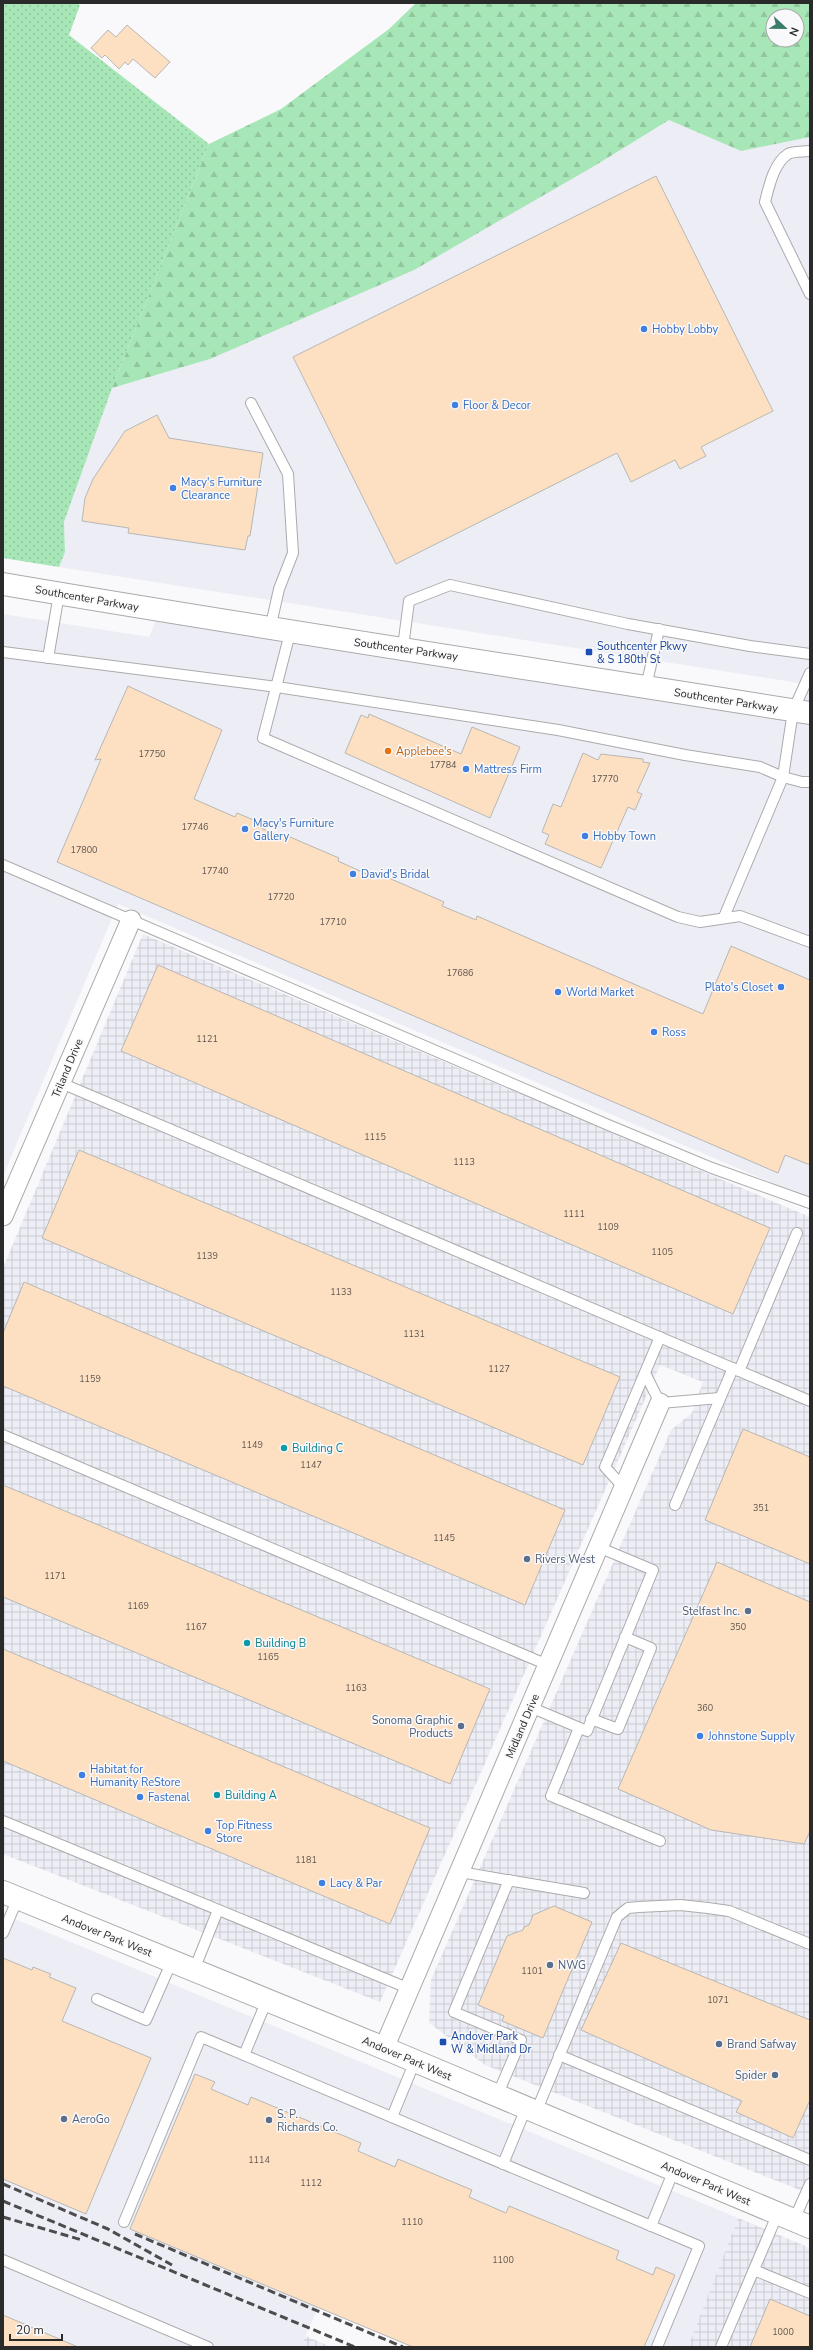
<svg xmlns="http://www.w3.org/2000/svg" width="813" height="2350" viewBox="0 0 813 2350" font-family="'Nunito Sans',sans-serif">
  <defs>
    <pattern id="industrial-grid" width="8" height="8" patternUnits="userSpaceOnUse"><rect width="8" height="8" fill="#ededf6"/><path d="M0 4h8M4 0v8" fill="none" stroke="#cbcbd3"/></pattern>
    <pattern id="grass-dots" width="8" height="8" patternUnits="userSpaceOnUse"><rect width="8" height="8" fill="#a7e6b6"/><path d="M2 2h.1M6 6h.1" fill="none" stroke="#90c59d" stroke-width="1.8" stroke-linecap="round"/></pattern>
    <pattern id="forest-firs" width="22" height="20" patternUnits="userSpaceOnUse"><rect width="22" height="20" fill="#a7e6b6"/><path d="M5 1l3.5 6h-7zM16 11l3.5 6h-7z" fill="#90c59d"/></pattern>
  </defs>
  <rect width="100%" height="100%" fill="#f9f9fb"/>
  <g fill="#ededf6">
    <path d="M 669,120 L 741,151 L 810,137 L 810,1199 L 118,904 L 3,1176 L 3,614 L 149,637 L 160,610 L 793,710 L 805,684 L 59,567 L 65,552 L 64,522 L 112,388 L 210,359 L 596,165 Z"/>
    <path d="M 3,1914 L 738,2218 L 688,2347 L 420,2347 L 319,2305 L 301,2347 L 3,2347 Z"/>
  </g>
  <g fill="url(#industrial-grid)">
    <path d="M 143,934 L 810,1217 L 810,2194 L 485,2065 L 429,2023 L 431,1980 L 671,1430 L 692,1413 L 703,1382 L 660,1365 L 380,2002 L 3,1854 L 3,1268 Z"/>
    <path d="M 738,2218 L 810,2248 L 810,2347 L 688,2347 Z"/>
    <path d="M 306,2336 L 331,2347 L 301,2347 Z"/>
  </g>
  <path fill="url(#grass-dots)" d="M 3,3 L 74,3 L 80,5 L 69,35 L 209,144 L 112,388 L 64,522 L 65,552 L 59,567 L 3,558 Z"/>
  <path fill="url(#forest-firs)" fill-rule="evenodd" d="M 416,3 L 810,3 L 810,137 L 741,151 L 669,120 L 596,165 L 414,270 L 210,359 L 112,388 L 209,144 L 281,109 L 389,29 ZM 773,16 L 797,16 L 797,40 L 773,40 Z"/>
  <g fill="#fddfc2" stroke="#b8b7b6">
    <path d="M 127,25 L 170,62 L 155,78 L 133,59 L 128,65 L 125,62 L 119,69 L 105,55 L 102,58 L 91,48 L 108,30 L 116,37 Z"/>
    <path d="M 656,176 L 773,411 L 701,447 L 706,456 L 680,469 L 675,460 L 631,482 L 617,453 L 396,564 L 293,357 Z"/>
    <path d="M 157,415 L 169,438 L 263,453 L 250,536 L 248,536 L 245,550 L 128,533 L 129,528 L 82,521 L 85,498 L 93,479 L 125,431 Z"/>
    <path d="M 128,686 L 222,730 L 194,799 L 235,817 L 237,813 L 256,821 L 254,825 L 282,837 L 283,834 L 339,858 L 338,861 L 373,877 L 375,872 L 444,902 L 442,906 L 476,920 L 477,916 L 703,1014 L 731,946 L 810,980 L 810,1165 L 785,1155 L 778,1173 L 57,862 L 101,759 L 95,760 Z"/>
    <path d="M 369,714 L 461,754 L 472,727 L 520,747 L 490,818 L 345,753 L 361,715 L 368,718 Z"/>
    <path d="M 583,753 L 598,760 L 601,754 L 643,759 L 643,762 L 650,763 L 637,792 L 642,794 L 635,810 L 628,807 L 601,868 L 545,844 L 549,835 L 542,832 L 553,804 L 561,807 Z"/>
    <path d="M 158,965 L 770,1228 L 733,1314 L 121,1051 Z"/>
    <path d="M 79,1150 L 620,1377 L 583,1465 L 42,1238 Z"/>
    <path d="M 24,1282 L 565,1510 L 525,1605 L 3,1386 L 3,1333 Z"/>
    <path d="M 743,1429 L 810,1457 L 810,1564 L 705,1520 Z"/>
    <path d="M 3,1485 L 490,1689 L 450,1784 L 3,1597 Z"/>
    <path d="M 717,1562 L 810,1602 L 810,1831 L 804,1844 L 711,1830 L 618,1789 Z"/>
    <path d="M 3,1649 L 430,1828 L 390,1924 L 3,1761 Z"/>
    <path d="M 554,1906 L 592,1922 L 543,2038 L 502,2021 L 504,2016 L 478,2005 L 507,1936 L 523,1930 L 524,1927 L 529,1925 L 533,1915 Z"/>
    <path d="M 621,1943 L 810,2020 L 810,2100 L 793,2138 L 736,2112 L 742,2101 L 581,2030 Z"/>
    <path d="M 3,1958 L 32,1970 L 33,1967 L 51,1974 L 49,1977 L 76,1988 L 62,2021 L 151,2058 L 86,2214 L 3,2179 Z"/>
    <path d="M 195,2074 L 215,2082 L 211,2089 L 248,2105 L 251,2097 L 361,2143 L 358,2151 L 395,2167 L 398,2159 L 472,2190 L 469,2197 L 506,2213 L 509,2206 L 619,2251 L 616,2259 L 653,2275 L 656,2267 L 675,2275 L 644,2347 L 413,2347 L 130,2229 Z"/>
    <path d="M 770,2299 L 810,2316 L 810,2347 L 750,2347 Z"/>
    <path d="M 3,2315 L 78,2347 L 3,2347 Z"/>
  </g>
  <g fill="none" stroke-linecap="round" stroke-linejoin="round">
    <defs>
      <g id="lane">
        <path d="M 810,151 C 804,152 793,151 788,154 C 774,163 769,186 765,202 L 810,294"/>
        <path d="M 251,403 L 288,474 L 293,553 L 279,589 L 270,629"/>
        <path d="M 290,633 L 263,738 L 678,917 L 700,922 L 740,916 L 810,942"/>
        <path d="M 403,647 L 409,601 L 450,585 L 628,624 L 750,646 L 810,654"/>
        <path d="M 3,652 L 277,687 L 558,730 L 685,755 L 760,767 L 783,777 L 802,782 L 810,782"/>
        <path d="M 48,658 L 59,594"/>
        <path d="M 646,687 L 659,629"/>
        <path d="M 3,865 L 606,1124 L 712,1168 L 810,1203"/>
        <path d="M 724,917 L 783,777 L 793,711 L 810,673"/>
        <path d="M 61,1083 L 810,1401"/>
        <path d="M 739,1371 L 797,1233"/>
        <path d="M 645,1373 L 660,1403 L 720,1398"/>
        <path d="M 3,1435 L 548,1665"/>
        <path d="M 624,1488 L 605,1467 L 660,1337"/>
        <path d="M 675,1505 L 733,1368"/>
        <path d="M 530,1707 L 587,1731 L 653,1570 L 598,1547"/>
        <path d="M 591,1719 L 618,1729 L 651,1648 L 625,1637"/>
        <path d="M 579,1728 L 551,1796 L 660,1841"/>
        <path d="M 3,1821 L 410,1989"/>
        <path d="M 460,1872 L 584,1893"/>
        <path d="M 3,1933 L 18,1898"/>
        <path d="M 194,1970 L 218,1910"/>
        <path d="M 97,1999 L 146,2020 L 172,1961"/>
        <path d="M 244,2055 L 267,2000"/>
        <path d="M 559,2055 L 810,2160"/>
        <path d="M 497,2096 L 521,2040 L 454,2012 L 509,1880"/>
        <path d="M 536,2112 L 617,1917 L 628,1908 L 639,1907 L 680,1905 L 708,1908 L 729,1911 L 810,1944"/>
        <path d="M 392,2117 L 415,2061"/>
        <path d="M 503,2164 L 526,2108"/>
        <path d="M 794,2220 L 810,2184"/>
        <path d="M 124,2222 L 201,2037 L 699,2246 L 657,2347"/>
        <path d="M 651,2226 L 674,2170"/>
        <path d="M 3,2260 L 208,2347"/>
        <path d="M 754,2270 L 810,2293"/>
        <path d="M 721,2347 L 778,2213"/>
      </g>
      <g id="street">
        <path d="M 3,1216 L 131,920"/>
        <path d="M 384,2048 L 660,1403"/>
      </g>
      <g id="secondary">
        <path d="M 3,584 C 272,630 541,670 810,713"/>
        <path d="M 3,1892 L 384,2048 L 810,2227"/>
      </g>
    </defs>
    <use href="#lane" stroke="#ababac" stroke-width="12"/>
    <use href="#street" stroke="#ababac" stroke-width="21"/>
    <use href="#secondary" stroke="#ababac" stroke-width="24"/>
    <use href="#lane" stroke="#fff" stroke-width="10"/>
    <use href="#street" stroke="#fff" stroke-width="19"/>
    <use href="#secondary" stroke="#fff" stroke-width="22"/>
    <g stroke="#4c4c4d" stroke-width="3" stroke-dasharray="8 4" stroke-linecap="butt">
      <path d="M 3,2184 L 108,2229 L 172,2265"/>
      <path d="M 3,2201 L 355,2347"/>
      <path d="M 3,2217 L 82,2240"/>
      <path d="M 135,2234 L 403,2347"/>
    </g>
  </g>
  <g fill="#3f7fe0" stroke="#f9f9fb" stroke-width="1.5">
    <circle cx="644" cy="329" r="4"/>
    <circle cx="455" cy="405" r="4"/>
    <circle cx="173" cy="488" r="4"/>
    <circle cx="466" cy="769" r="4"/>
    <circle cx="245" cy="829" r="4"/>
    <circle cx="585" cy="836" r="4"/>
    <circle cx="353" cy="874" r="4"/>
    <circle cx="781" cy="987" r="4"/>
    <circle cx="558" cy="992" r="4"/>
    <circle cx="654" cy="1032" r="4"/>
    <circle cx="700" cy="1736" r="4"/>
    <circle cx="82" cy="1775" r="4"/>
    <circle cx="140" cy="1797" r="4"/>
    <circle cx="208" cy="1831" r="4"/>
    <circle cx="322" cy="1883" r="4"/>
  </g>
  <g fill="#1a4fb4" stroke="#f9f9fb" stroke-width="1.5">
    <rect x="585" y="648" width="8" height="8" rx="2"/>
    <rect x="439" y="2038" width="8" height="8" rx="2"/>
  </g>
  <circle fill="#e8710a" stroke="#f9f9fb" stroke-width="1.5" cx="388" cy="751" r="4"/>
  <g fill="#0f9aa8" stroke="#f9f9fb" stroke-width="1.5">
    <circle cx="284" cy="1448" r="4"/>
    <circle cx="247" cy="1643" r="4"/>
    <circle cx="217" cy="1795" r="4"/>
  </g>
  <g fill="#5c6f8a" stroke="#f9f9fb" stroke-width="1.5">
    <circle cx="527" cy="1559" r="4"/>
    <circle cx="748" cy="1611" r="4"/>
    <circle cx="461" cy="1726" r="4"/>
    <circle cx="550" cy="1965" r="4"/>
    <circle cx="719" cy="2044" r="4"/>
    <circle cx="775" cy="2075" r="4"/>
    <circle cx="64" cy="2119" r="4"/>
    <circle cx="269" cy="2120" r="4"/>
  </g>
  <g text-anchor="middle" stroke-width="3" stroke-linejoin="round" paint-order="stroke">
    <g font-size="9" fill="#5f5750">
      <text x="152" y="757">17750</text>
      <text x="443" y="768">17784</text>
      <text x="605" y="782">17770</text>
      <text x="195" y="830">17746</text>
      <text x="84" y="853">17800</text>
      <text x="215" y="874">17740</text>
      <text x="281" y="900">17720</text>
      <text x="333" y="925">17710</text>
      <text x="460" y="976">17686</text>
      <text x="207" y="1042">1121</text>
      <text x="375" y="1140">1115</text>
      <text x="464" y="1165">1113</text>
      <text x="574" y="1217">1111</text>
      <text x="608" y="1230">1109</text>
      <text x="662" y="1255">1105</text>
      <text x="207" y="1259">1139</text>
      <text x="341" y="1295">1133</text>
      <text x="414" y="1337">1131</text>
      <text x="499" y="1372">1127</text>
      <text x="90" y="1382">1159</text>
      <text x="252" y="1448">1149</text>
      <text x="311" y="1468">1147</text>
      <text x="761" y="1511">351</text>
      <text x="444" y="1541">1145</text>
      <text x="55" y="1579">1171</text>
      <text x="138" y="1609">1169</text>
      <text x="196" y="1630">1167</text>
      <text x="738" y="1630">350</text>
      <text x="268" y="1660">1165</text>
      <text x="356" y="1691">1163</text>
      <text x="705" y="1711">360</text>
      <text x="306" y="1863">1181</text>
      <text x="532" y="1974">1101</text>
      <text x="718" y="2003">1071</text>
      <text x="259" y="2163">1114</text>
      <text x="311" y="2186">1112</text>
      <text x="412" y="2225">1110</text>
      <text x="503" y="2263">1100</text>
      <text x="783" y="2335">1000</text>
    </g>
    <g font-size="11" fill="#366cbe" stroke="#f9f9fb" text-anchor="start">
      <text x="652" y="333">Hobby Lobby</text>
      <text x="463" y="409">Floor &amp; Decor</text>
      <text x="181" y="486">Macy's Furniture<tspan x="181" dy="13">Clearance</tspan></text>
      <text x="474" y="773">Mattress Firm</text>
      <text x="253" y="827">Macy's Furniture<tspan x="253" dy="13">Gallery</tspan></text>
      <text x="593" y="840">Hobby Town</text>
      <text x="361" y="878">David's Bridal</text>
      <text x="773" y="991" text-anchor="end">Plato's Closet</text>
      <text x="566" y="996">World Market</text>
      <text x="662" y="1036">Ross</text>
      <text x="708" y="1740">Johnstone Supply</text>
      <text x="90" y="1773">Habitat for<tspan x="90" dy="13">Humanity ReStore</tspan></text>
      <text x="148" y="1801">Fastenal</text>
      <text x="216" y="1829">Top Fitness<tspan x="216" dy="13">Store</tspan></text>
      <text x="330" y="1887">Lacy &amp; Par</text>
    </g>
    <g font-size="11" fill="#2a2a2a" stroke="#f9f9fb">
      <text transform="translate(87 598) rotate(10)" y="4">Southcenter Parkway</text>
      <text transform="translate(406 649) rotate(8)" y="4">Southcenter Parkway</text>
      <text transform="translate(726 700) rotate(9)" y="4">Southcenter Parkway</text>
      <text transform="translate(67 1068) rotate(-67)" y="4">Triland Drive</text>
      <text transform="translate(522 1726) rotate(-67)" y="4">Midland Drive</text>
      <text transform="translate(107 1935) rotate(22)" y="4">Andover Park West</text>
      <text transform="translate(407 2058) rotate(23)" y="4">Andover Park West</text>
      <text transform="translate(706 2183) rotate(23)" y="4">Andover Park West</text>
    </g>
    <g font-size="11" fill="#164399" stroke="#f9f9fb" text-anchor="start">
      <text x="597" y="650">Southcenter Pkwy<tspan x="597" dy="13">&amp; S 180th St</tspan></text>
      <text x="451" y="2040">Andover Park<tspan x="451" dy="13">W &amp; Midland Dr</tspan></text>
    </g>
    <g font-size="11" fill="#c56008" stroke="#f9f9fb" text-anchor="start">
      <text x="396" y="755">Applebee's</text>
    </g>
    <g font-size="11" fill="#0d838f" stroke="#f9f9fb" text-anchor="start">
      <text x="292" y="1452">Building C</text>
      <text x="255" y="1647">Building B</text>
      <text x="225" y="1799">Building A</text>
    </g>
    <g font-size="11" fill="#4e5e75" stroke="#f9f9fb" text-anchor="start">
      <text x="535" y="1563">Rivers West</text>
      <text x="740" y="1615" text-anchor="end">Stelfast Inc.</text>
      <text x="453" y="1724" text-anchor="end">Sonoma Graphic<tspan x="453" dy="13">Products</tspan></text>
      <text x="558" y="1969">NWG</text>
      <text x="727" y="2048">Brand Safway</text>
      <text x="767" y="2079" text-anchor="end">Spider</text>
      <text x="277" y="2118">S. P.<tspan x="277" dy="13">Richards Co.</tspan></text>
      <text x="72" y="2123">AeroGo</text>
    </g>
  </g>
  <rect width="813" height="2350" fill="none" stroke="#2a2a2a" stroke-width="8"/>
  <g transform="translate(785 28) rotate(112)"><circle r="19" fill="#f9f9fb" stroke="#a6a6a7"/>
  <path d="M0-3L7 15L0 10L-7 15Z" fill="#3b7b6a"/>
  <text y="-6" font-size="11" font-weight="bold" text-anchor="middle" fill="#2a2a2a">N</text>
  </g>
  <path d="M10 2334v6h52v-6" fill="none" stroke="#2a2a2a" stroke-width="2"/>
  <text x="16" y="2334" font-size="12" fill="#2a2a2a" stroke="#f9f9fb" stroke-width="3" paint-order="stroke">20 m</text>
</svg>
